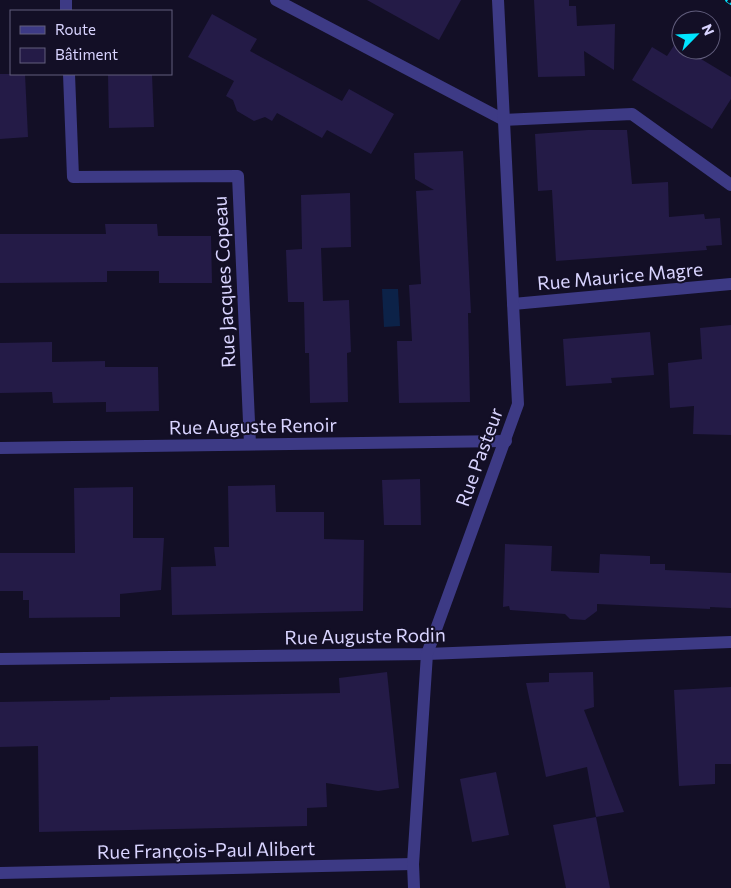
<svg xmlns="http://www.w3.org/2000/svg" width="731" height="888" viewBox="0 0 731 888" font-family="Commissioner,sans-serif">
  <rect width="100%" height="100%" fill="#130f26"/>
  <path fill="#0c2248" d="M 382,289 L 398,289 L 400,326 L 384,327 Z"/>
  <g fill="#241b47">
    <path d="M 367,0 L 461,0 L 439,40 Z"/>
    <path d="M 534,0 L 569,0 L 569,6 L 576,6 L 577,26 L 615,24 L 614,70 L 584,51 L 585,76 L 538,77 Z"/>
    <path d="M 212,14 L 257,39 L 250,51 L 342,101 L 349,89 L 394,114 L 371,154 L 327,130 L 322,138 L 277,113 L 272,121 L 265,117 L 254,121 L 237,111 L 233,100 L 226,96 L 234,81 L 188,57 Z"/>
    <path d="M 675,44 L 681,47 L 681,50 L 686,50 L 731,77 L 731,99 L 712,129 L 632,80 L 652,47 L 667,56 Z"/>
    <path d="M 0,74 L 25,74 L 28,137 L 0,139 Z"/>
    <path d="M 108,74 L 152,74 L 154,127 L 109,128 Z"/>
    <path d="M 588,130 L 627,130 L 632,184 L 668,182 L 669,217 L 704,214 L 705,219 L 720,218 L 722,245 L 706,246 L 707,250 L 556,261 L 552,190 L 538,191 L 535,134 Z"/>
    <path d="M 463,151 L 471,313 L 468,313 L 470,402 L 399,403 L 397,341 L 412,341 L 409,285 L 421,284 L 416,191 L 434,190 L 415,179 L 414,153 Z"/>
    <path d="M 350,193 L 351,247 L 321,248 L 323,301 L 349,300 L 351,352 L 347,353 L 348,402 L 310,403 L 309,353 L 305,353 L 304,302 L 288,302 L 286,250 L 302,249 L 301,195 Z"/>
    <path d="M 105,224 L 157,224 L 158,236 L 211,236 L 212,283 L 159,283 L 159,271 L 107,271 L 107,282 L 0,283 L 0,234 L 106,234 Z"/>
    <path d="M 731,325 L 731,435 L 693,434 L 694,406 L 670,408 L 668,363 L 702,359 L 700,328 Z"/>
    <path d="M 650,332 L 654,375 L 611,378 L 612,383 L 566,386 L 563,339 Z"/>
    <path d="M 52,342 L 52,362 L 105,361 L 105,367 L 158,367 L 159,411 L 106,412 L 106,402 L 53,403 L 52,392 L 0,393 L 0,343 Z"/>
    <path d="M 420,479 L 421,525 L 384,525 L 382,480 Z"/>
    <path d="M 275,485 L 276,512 L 324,512 L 324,539 L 364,540 L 363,611 L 172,615 L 171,567 L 216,566 L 214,547 L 229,547 L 228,486 Z"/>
    <path d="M 133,487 L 133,538 L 164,538 L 161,590 L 120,594 L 120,617 L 29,618 L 29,600 L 23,600 L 23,591 L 0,591 L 0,553 L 75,553 L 74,488 Z"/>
    <path d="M 505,544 L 552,546 L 551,571 L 599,573 L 600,554 L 650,556 L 650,564 L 665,564 L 665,570 L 731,573 L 731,608 L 710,607 L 710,609 L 597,604 L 597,611 L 585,620 L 570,619 L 565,614 L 510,610 L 509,606 L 503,607 Z"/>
    <path d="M 387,672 L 399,788 L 378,791 L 326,783 L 327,807 L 307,808 L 307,826 L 39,832 L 38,746 L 0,747 L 0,702 L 110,700 L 110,697 L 340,693 L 339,678 Z"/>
    <path d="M 593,672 L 594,707 L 584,710 L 624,812 L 596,817 L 587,767 L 546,777 L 526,683 L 549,682 L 549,673 Z"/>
    <path d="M 731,687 L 731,764 L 715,764 L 715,784 L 679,786 L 674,690 Z"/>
    <path d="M 496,772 L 509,835 L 472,842 L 460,779 Z"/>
    <path d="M 596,817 L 610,888 L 566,888 L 553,825 Z"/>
  </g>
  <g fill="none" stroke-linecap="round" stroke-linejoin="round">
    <g stroke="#3d3a85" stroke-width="12">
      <path d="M 66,0 L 66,11"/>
      <path d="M 276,0 L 504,120 L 632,114 L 731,185"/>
      <path d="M 69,74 L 73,177 L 238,176 L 250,444"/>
      <path d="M 513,304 L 731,284"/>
      <path d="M 0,448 L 506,441"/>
      <path d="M 0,659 L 427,654 L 731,642"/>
      <path d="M 0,873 L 413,864"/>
      <path d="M 414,888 L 413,864 L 427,654 L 518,404 L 498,0"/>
    </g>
    <defs>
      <path id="rail" d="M 728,0 L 731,2"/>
    </defs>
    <use href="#rail" stroke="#00e5ff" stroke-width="5.5"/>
    <use href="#rail" stroke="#130f26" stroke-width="4" stroke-dasharray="11" stroke-linecap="butt"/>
  </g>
  <g text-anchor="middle" stroke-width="4" stroke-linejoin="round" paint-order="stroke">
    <g font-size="19" fill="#d9d4ff" stroke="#130f26">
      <text transform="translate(620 276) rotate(-5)" y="7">Rue Maurice Magre</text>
      <text transform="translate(224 282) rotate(-93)" y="7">Rue Jacques Copeau</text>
      <text transform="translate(253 426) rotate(-1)" y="7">Rue Auguste Renoir</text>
      <text transform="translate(479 457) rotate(-70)" y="7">Rue Pasteur</text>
      <text transform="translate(365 636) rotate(-1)" y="7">Rue Auguste Rodin</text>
      <text transform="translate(206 850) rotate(-1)" y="7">Rue François-Paul Alibert</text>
    </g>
  </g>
  <rect x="10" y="10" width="162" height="65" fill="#130f26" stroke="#625e7d"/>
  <rect x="20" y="26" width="25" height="8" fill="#3d3a85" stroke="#625e7d"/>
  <text x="55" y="35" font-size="15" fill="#d9d4ff">Route</text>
  <rect x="20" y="48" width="25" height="15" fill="#241b47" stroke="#625e7d"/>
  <text x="55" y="60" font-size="15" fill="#d9d4ff">Bâtiment</text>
  <g transform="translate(696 35) rotate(66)"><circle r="24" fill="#130f26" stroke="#625e7d"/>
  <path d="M0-4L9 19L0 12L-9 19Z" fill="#00e5ff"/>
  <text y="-8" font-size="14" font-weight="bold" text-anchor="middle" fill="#d9d4ff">N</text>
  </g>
</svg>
